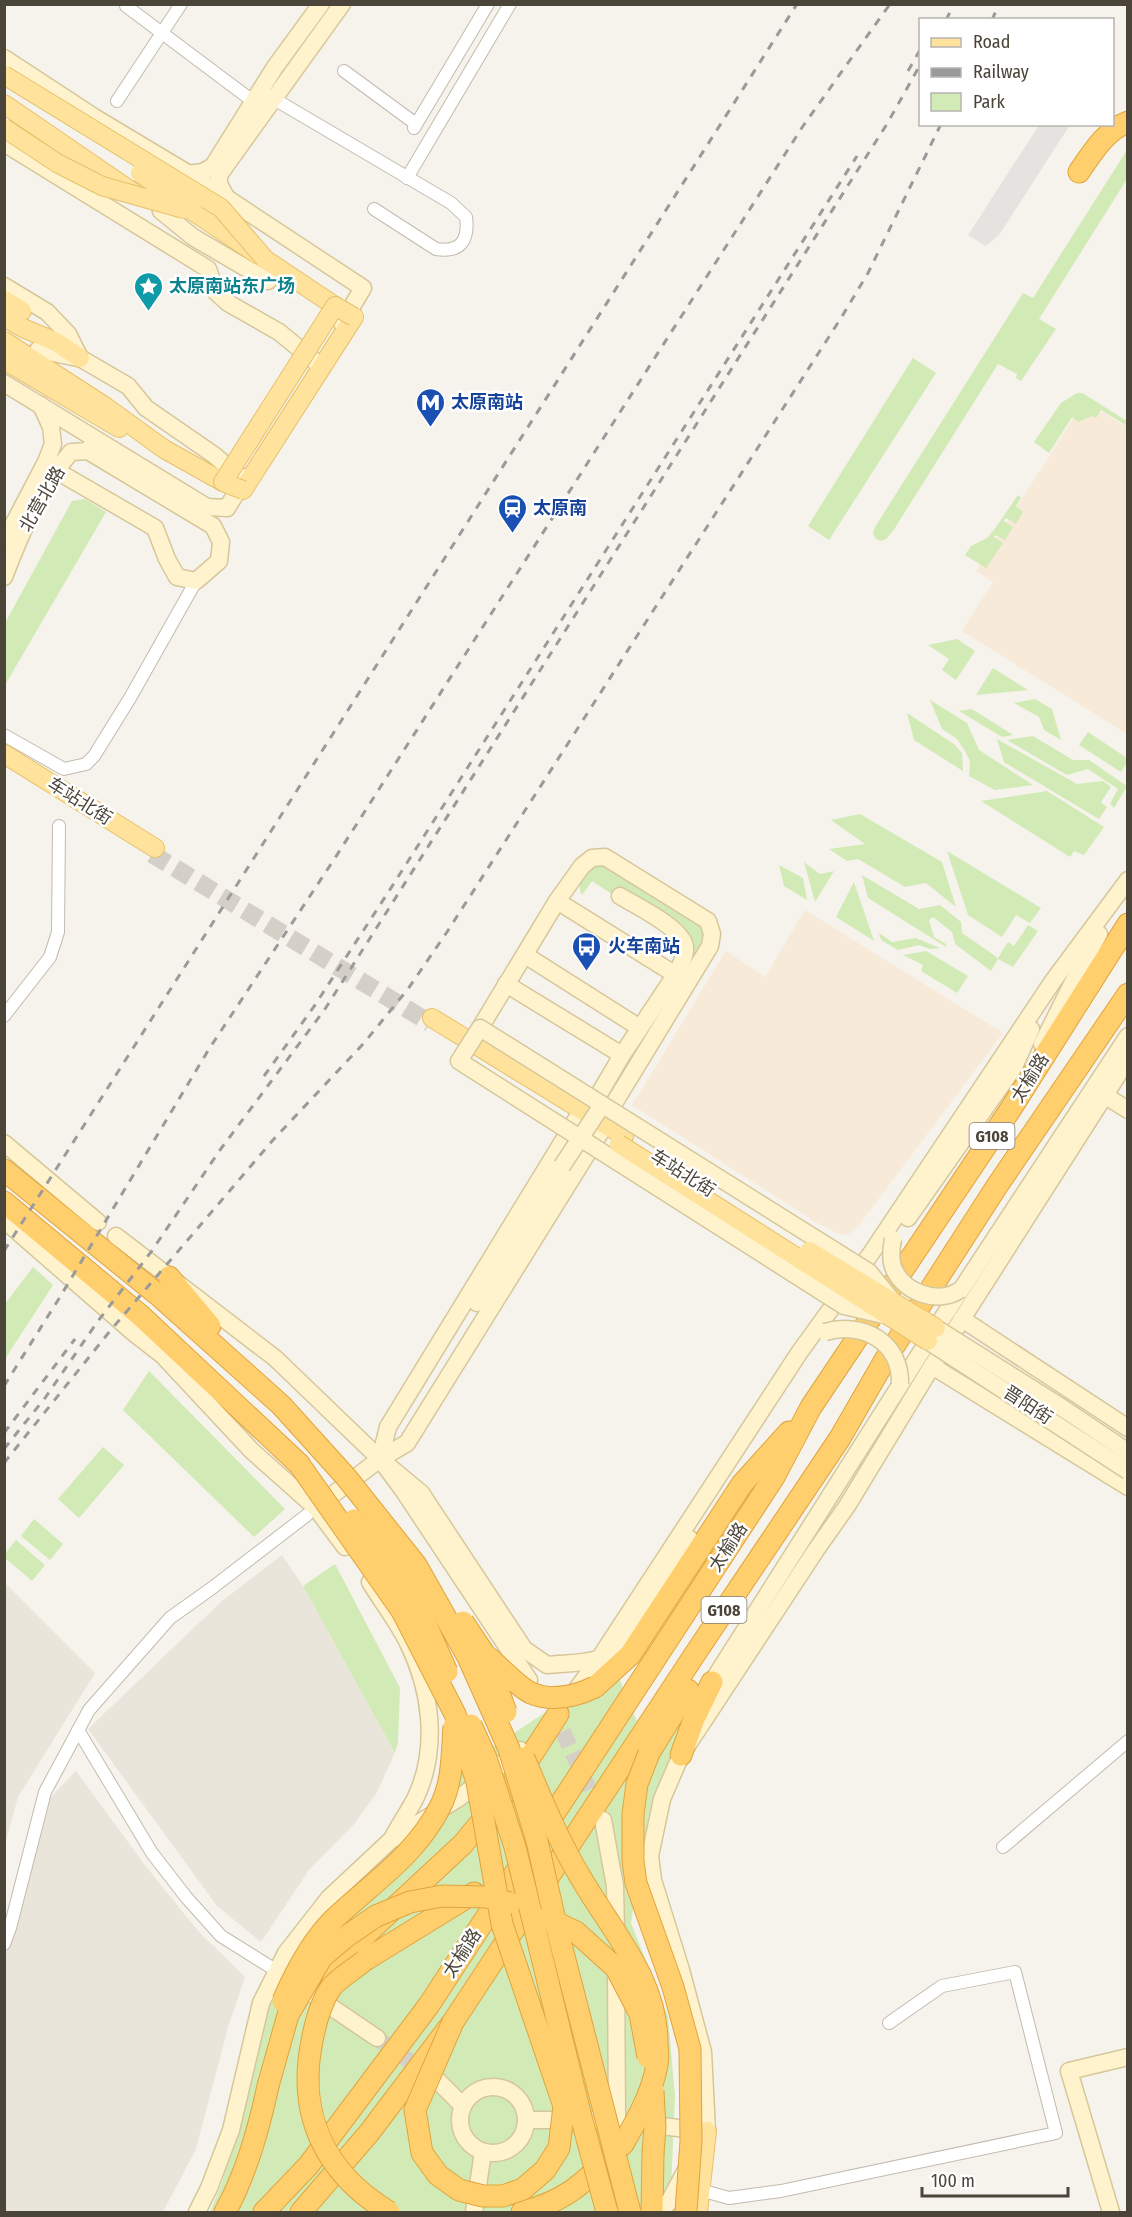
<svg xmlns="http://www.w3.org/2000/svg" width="1132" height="2217" viewBox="0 0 1132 2217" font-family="'Fira Sans Condensed','Noto Sans SC',sans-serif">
  <rect width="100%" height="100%" fill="#f6f3ec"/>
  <g fill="#eae5da">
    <path d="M 282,1555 L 303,1586 L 395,1753 L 376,1794 L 354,1824 L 309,1870 L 261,1942 L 217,1906 L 88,1729 L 222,1601 Z"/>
    <path d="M 5,1583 L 95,1673 L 18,1797 L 5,1844 Z"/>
    <path d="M 76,1771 L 144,1864 L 198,1931 L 245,1977 L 228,2027 L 196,2149 L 163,2212 L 5,2212 L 4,1955 L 51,1797 Z"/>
  </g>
  <g fill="#f7ead8">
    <path d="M 1103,412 L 1127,428 L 1127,734 L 962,631 L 993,582 L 976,571 L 1073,419 Z"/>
    <path d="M 805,910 L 1003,1033 L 862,1221 L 848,1235 L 838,1234 L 814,1221 L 632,1105 L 726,951 L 765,977 Z"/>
  </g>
  <g fill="#d2eab5">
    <path d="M 1127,150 L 1127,179 L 1039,319 L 1056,329 L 1021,381 L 1016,378 L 1017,374 L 998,364 L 893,531 L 886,539 L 881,541 L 876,539 L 873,533 L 875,527 L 1023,293 L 1033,298 Z"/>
    <path d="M 913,358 L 936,373 L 829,540 L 808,526 Z"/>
    <path d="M 1077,393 L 1082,393 L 1127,421 L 1127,426 L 1101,410 L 1096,418 L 1092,416 L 1078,422 L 1072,417 L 1049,453 L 1034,442 L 1061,403 Z"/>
    <path d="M 1018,495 L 1021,498 L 1016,506 L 1023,512 L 1016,524 L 1006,518 L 1004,521 L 1013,527 L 1005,540 L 995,535 L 994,537 L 1003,543 L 986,568 L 965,555 L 971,546 L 987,538 L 994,530 Z"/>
    <path d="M 85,499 L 106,512 L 5,685 L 5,623 L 72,501 Z"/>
    <path d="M 957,639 L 975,651 L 956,680 L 942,670 L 949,659 L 928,645 Z"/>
    <path d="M 993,668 L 1028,690 L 976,695 Z"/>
    <path d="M 1035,699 L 1052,709 L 1061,740 L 1044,730 L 1039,717 L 1014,703 Z"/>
    <path d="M 930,700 L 967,723 L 979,750 L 1033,785 L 995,790 L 969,776 L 970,761 L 965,751 L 957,739 L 942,729 Z"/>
    <path d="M 972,709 L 1013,735 L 1002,737 L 959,711 Z"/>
    <path d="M 907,713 L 955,745 L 962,753 L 963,771 L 914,740 Z"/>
    <path d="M 1088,732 L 1127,758 L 1127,762 L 1121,772 L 1079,745 Z"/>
    <path d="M 1033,736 L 1073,760 L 1089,760 L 1127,786 L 1114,808 L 1110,804 L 1118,789 L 1088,769 L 1067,775 L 1007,740 Z"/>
    <path d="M 997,739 L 1077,784 L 1103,781 L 1111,787 L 1101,802 L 1107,807 L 1099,819 L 1004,762 Z"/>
    <path d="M 1047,791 L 1104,827 L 1084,855 L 1074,851 L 1070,857 L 981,801 Z"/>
    <path d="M 860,814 L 942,862 L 956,907 L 926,883 L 905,887 L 858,859 L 847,861 L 829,849 L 865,844 L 831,820 Z"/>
    <path d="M 947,851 L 1041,908 L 1030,923 L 1016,915 L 1002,937 L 968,915 Z"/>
    <path d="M 804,862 L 820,874 L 834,871 L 815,902 Z"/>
    <path d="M 596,865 L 606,867 L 702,928 C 706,943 699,950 691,963 L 690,945 L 592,881 L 582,895 C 575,881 584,871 596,865 Z"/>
    <path d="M 779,865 L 803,878 L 807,900 L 784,886 Z"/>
    <path d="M 862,875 L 919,909 L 940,905 L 961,922 L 962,933 L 998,958 L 1008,942 L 1014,946 L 1028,925 L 1038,931 L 1013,967 L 998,959 L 991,971 L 955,944 L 952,932 L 933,917 L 929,920 L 934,937 L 946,944 L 946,947 L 868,898 Z"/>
    <path d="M 854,882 L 874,941 L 836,917 Z"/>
    <path d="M 879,933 L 892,942 L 916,938 L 940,948 L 930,949 L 919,945 L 898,950 L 881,940 Z"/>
    <path d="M 926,951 L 968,976 L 957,993 L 921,971 L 923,965 L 903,955 Z"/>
    <path d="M 33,1267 L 53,1285 L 5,1359 L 5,1304 Z"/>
    <path d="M 149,1371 L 285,1509 L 254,1537 L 123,1410 Z"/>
    <path d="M 103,1447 L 124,1465 L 79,1518 L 58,1499 Z"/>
    <path d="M 34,1519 L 63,1544 L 50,1560 L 21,1536 Z"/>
    <path d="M 16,1540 L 45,1565 L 32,1581 L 5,1558 L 5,1554 Z"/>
    <path d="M 335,1564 L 400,1688 L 398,1742 L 395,1753 L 303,1586 Z"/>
    <path d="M 619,1678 L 646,1743 L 693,1702 L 643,1840 L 631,1923 L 668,2016 L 675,2096 L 670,2212 L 210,2212 L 222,2183 L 232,2146 L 263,2005 L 327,1937 L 420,1851 L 458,1770 L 555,1706 Z"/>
  </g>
  <path fill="#e5e3e0" d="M 1039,125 L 1070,125 L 999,235 L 986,246 L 968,235 Z"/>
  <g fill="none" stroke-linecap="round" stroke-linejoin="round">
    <g stroke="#d4d0c8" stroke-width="16" stroke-dasharray="16 8" stroke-linecap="butt">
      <path d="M 550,1711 L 560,1725 L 600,1814"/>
      <path d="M 377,2038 L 428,2074"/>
    </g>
    <path stroke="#d4d0c8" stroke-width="18" stroke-dasharray="18 9" stroke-linecap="butt" d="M 152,854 L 430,1023"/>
    <defs>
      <g id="street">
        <path d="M 126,6 L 258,105"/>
        <path d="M 344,71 L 416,124"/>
        <path d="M 269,96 L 451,203 L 466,217 C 469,240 461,253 436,249 L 374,209"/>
        <path d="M 117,101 L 181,4"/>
        <path d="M 414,128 L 488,4"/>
        <path d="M 407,178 L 510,4"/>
        <path d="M 4,735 L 64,769 L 86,764 L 94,756 L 130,698 L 196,581"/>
        <path d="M 4,1016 L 50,957 L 58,932 L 59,826"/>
        <path d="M 78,1730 L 152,1853 L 186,1897 L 221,1936 L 269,1966"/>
        <path d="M 1003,1847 L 1128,1741"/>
        <path d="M 4,1944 L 10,1928 L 45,1792 L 89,1710 L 170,1618 L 212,1588 L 307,1515"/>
        <path d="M 700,2190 L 729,2198 L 781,2191 L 1056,2133 L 1015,1972 L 942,1986 L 889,2023"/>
      </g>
      <g id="secondary">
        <path d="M 4,58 L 94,117 L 204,183 L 363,288 L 342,323"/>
        <path d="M 4,143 L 208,269 L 216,292 L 228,303 L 279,332 L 317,363"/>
        <path d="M 188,174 L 203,172 L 213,166 L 275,67 L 321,4"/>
        <path d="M 157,194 L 161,211 L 193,237 L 268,281"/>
        <path d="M 227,199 L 219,184 L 219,175 L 342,4"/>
        <path d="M 4,286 L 47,312 L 68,334 L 80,358 L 128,386 L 146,408 L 214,455 L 240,477"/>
        <path d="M 38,350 L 78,358"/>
        <path d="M 4,383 L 207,507 L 227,508 L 246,477"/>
        <path d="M 55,470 L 155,528 L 167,559 L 177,577 L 196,581 L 219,561 L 221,542 L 213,526 L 88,451"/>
        <path d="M 4,542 L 46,462 L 53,444 L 51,427 L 41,405"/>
        <path d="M 4,577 C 21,533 40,487 71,452 L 88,451 L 94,442"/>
        <path d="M 557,901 L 684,980"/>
        <path d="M 525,955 L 640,1028"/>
        <path d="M 506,984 L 622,1055 L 676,974 C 680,966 686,957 685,947 C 683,928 636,906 620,896"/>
        <path d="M 480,1028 L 557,901 L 582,866 L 592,858 L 605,857 L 708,921 L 712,934 L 710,946 L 610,1110"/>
        <path d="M 1042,1044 L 1076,976 L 1099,934"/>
        <path d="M 1104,1095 L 1128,1110"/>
        <path d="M 595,1101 L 622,1055"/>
        <path d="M 4,1143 L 98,1222"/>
        <path d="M 908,1218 L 1014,1067 L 1031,1029"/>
        <path d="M 4,1220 L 135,1334 L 175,1365"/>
        <path d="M 116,1236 L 275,1358 L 380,1459 L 403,1490 L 529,1680"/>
        <path d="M 477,1303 L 562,1166"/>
        <path d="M 962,1319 L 1128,1428"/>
        <path d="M 936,1328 L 1128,1036"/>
        <path d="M 166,1359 L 252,1451 L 316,1508 L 345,1547"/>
        <path d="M 932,1366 L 1128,1487"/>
        <path d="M 380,1459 L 421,1493 L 524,1649 L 547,1665 C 563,1663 582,1664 598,1659 C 630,1650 672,1569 690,1539"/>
        <path d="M 380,1459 L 388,1427 L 582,1110"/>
        <path d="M 315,1508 L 380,1459 L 407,1443 L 605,1125"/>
        <path d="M 370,1582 C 382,1602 397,1621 407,1641 C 431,1689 439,1747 416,1797 C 409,1811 400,1824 393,1837"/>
        <path d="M 712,1682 L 928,1341"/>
        <path d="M 571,1697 L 599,1659 L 799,1353 L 872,1252 L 1053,981 L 1128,880"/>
        <path d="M 603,1820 L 615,1886 L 616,1933"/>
        <path d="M 616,1968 L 617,2120"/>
        <path d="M 293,1981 L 377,2038"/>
        <path d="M 438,2081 L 463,2106"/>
        <circle cx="493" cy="2120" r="33"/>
        <path d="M 526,2120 L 616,2120"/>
        <path d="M 645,2124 L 703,2131"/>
        <path d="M 701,2143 L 707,2131 L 703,2052 L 681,1970 L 653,1880 L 650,1856 L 662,1799 L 681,1755 L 816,1550 L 847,1506 L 932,1366 L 1128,1059"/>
        <path d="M 197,2212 L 209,2188 L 231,2130 L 261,2003 L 286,1953 L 329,1898 L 391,1840 L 459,1798 L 520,1750"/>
        <path d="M 474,2212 L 483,2152"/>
        <path d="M 659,2212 L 669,2202 L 687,2168"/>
        <path d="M 1111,2212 L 1069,2071 L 1128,2057"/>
      </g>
      <g id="primary">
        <path d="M 4,104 L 134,193"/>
        <path d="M 194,212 L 335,306"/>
        <path d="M 4,300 L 22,311"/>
        <path d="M 4,317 L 23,328 L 56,342 L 80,358"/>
        <path d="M 4,341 L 106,407 L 164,449 L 223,482"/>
        <path d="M 4,360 L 119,428"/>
        <path d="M 243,490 L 354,317"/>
        <path d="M 4,754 L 155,848"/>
        <path d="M 432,1018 L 624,1136"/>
        <path d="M 698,2212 L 707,2131"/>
      </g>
      <g id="highway">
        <path d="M 1079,172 C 1092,153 1106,130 1128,122"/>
        <path d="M 4,1170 L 157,1294 L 281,1405"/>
        <path d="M 4,1202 L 140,1315 L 299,1464"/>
        <path d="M 169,1277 L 210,1326"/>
        <path d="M 595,1687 L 630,1655 L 742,1484 L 789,1432"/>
        <path d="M 649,1753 L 688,1690"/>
        <path d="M 681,1755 L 694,1719 L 712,1682"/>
        <path d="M 365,1960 L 474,1893"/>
        <path d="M 330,1988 L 342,1961 L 363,1937 L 463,1844 L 514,1782 L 558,1714"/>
        <path d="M 225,2212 C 246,2175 259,2128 268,2086"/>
        <path d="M 264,2212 L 308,2166 L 429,2005 L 774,1477 L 811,1407 L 1012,1107 L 1128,924"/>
        <path d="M 301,2212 L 369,2133 L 453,2022 L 695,1654 L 840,1438 L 885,1360 L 997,1186 L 1128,994"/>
        <path d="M 522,2212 C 571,2200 588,2178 623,2144"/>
        <path d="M 652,2212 L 653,2153"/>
      </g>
    </defs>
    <use href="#street" stroke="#c2bbae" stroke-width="14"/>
    <use href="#secondary" stroke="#d6c79b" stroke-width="19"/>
    <use href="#primary" stroke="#e6c16a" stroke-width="20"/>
    <use href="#highway" stroke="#e0a43c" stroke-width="23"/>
    <use href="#street" stroke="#fff" stroke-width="12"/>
    <use href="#secondary" stroke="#fff3cd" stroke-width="16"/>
    <use href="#primary" stroke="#ffe39c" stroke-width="18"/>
    <use href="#highway" stroke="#ffcf6e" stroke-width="21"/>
    <g stroke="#9a9a9a" stroke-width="3" stroke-dasharray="8 8" stroke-linecap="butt">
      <path d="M 946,20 L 954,4"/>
      <path d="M 992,20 L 999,4"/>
      <path d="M 908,71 L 920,50"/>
      <path d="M 264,1076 L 315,1005 L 389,891 L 857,156"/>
      <path d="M 4,1251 L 797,4"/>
      <path d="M 4,1386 L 60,1297 L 209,1049 L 335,858 L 803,126 L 890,4"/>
      <path d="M 4,1433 L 75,1339"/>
      <path d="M 4,1449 L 45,1398 L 98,1321 L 151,1252 L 220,1150 L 325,1009 L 887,124 L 920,65"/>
      <path d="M 4,1463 L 110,1331 L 273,1140 L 364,1043 L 408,989 L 447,932 L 841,318 L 868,273 L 941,124"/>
    </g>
    <defs>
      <g id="secondary-bridge">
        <path d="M 562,1166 L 602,1105"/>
        <path d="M 893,1239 C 891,1249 890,1258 893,1267 C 903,1293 938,1305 960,1290"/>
        <path d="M 883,1315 L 844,1306 L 459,1061 L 480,1028 L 869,1272 L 891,1299"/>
        <path d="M 936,1328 L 1058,1405 L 1128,1452"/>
        <path d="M 825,1332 C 863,1321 901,1342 900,1384"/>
        <path d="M 928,1341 L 1128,1471"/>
      </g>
      <g id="primary-bridge">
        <path d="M 4,75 L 221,208 L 264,258"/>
        <path d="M 4,128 L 57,163 L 102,186 L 184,209"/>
        <path d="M 140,173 L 194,212"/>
        <path d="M 243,490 L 223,482 L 335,306 L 354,317"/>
        <path d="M 619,1144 L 928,1341"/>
        <path d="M 809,1251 L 936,1328"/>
      </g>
      <g id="highway-bridge">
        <path d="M 281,1405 L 346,1477 L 416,1565 L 468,1657 L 509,1749 L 537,1841 L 557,1929 L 630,2212"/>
        <path d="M 299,1464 L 402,1611 L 455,1714 L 477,1782 L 502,1924 L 564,2106 L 559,2148 L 545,2170 L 523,2189 L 503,2196 L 483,2196 L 459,2190 L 438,2175 L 422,2153 L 415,2110 L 453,2022"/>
        <path d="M 354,1520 L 398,1575 L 418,1607 L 447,1672"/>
        <path d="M 463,1622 L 485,1655 L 506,1712"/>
        <path d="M 488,1657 C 500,1667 518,1687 531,1693 C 552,1702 576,1696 595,1687"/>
        <path d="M 471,1725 L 486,1758 L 515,1847 L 580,2113 L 607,2212"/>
        <path d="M 649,1753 L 637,1784 L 633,1814 L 633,1861 L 636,1883 L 673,1987 L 690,2049 L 691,2141 L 686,2212"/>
        <path d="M 524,1758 C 541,1798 558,1840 581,1878 C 611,1930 657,1979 657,2042 C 657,2049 659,2057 657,2065 C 652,2093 637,2120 623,2144"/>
        <path d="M 547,1918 L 576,1932 L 616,1968 L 640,2014 L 648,2057"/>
        <path d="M 365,1960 C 356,1968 336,1980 330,1989 C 321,2003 315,2025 312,2041 C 297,2115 325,2173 389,2212"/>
        <path d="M 283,2001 C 295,1973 312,1941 334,1919 C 372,1883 416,1855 440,1807 C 453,1782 452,1753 454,1726"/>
        <path d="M 268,2086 L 288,2015 L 322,1957 L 347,1936 L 376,1916 L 410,1902 L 442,1896 L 487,1897 L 510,1903"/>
        <path d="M 653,2091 L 655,2127 L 653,2153"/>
      </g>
    </defs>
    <use href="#secondary-bridge" stroke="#d6c79b" stroke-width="19" stroke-linecap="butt"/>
    <use href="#primary-bridge" stroke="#e6c16a" stroke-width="20" stroke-linecap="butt"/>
    <use href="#highway-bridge" stroke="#e0a43c" stroke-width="23" stroke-linecap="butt"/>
    <use href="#secondary-bridge" stroke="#fff3cd" stroke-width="16"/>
    <use href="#primary-bridge" stroke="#ffe39c" stroke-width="18"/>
    <use href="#highway-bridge" stroke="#ffcf6e" stroke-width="21"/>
  </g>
  <defs>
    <symbol id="sight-pin" viewBox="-11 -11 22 30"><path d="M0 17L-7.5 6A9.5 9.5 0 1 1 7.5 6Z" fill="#0f9aa8" stroke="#fff"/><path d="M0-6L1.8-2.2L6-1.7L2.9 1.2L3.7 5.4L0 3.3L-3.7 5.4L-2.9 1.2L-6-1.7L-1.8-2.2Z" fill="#fff"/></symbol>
    <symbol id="metro-pin" viewBox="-11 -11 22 30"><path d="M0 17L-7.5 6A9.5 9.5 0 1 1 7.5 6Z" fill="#1a4fb4" stroke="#fff"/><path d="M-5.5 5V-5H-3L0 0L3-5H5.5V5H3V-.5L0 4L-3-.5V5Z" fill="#fff"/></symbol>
    <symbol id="station-pin" viewBox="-11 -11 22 30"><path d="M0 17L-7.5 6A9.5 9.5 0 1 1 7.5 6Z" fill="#1a4fb4" stroke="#fff"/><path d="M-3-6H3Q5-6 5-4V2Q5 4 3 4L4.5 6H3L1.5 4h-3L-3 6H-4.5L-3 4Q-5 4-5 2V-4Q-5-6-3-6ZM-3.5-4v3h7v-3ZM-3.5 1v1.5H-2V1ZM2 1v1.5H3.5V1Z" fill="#fff"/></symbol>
    <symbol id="bus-pin" viewBox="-11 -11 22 30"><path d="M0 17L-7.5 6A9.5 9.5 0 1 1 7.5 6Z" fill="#1a4fb4" stroke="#fff"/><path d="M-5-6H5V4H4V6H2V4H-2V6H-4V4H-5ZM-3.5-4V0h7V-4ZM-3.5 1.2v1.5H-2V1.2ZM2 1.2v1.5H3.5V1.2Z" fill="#fff"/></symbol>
  </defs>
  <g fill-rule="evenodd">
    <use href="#sight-pin" x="132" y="270" width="33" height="45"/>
    <use href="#metro-pin" x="414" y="386" width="33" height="45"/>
    <use href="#station-pin" x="496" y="492" width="33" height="45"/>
    <use href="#bus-pin" x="570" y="930" width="33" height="45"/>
  </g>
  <g text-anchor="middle" stroke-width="5" stroke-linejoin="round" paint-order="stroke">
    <g fill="#fff" stroke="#817c74" stroke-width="1.5">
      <rect x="969.5" y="1123" width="45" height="26" rx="4.5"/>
      <rect x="701.5" y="1597" width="45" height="26" rx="4.5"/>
    </g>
    <g font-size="16" font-weight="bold" fill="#4b4439">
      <text x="992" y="1142">G108</text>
      <text x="724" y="1616">G108</text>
    </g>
    <g font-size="18" font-weight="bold" fill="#0d838f" stroke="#fff" text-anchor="start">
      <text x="169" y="292">太原南站东广场</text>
    </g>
    <g font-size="18" font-weight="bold" fill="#164399" stroke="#fff" text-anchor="start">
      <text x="451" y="408">太原南站</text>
      <text x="533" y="514">太原南</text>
      <text x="608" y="952">火车南站</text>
    </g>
    <g font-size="18" fill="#4b4439" stroke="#fff">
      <text transform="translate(42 499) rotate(-60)" y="6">北营北路</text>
      <text transform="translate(80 801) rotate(32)" y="6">车站北街</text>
      <text transform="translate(1030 1078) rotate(-58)" y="6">太榆路</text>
      <text transform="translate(683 1173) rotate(32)" y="6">车站北街</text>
      <text transform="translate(1028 1405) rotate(33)" y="6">晋阳街</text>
      <text transform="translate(728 1547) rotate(-57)" y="6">太榆路</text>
      <text transform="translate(462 1953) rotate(-57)" y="6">太榆路</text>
    </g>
  </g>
  <rect width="1132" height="2217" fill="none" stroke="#4b4439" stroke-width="12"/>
  <rect x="919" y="18" width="195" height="108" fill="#ffffff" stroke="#b7b4b0" stroke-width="1.5"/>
  <rect x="931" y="38" width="30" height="9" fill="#ffe39c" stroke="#b7b4b0" stroke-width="1.5"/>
  <text x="973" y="48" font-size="18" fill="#4b4439">Road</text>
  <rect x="931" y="68" width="30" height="9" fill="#9a9a9a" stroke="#b7b4b0" stroke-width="1.5"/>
  <text x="973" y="78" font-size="18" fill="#4b4439">Railway</text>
  <rect x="931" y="93" width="30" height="18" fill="#d2eab5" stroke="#b7b4b0" stroke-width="1.5"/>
  <text x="973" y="108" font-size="18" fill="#4b4439">Park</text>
  <path d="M922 2187v9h146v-9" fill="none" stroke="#4b4439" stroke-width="3"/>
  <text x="931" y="2187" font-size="18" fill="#4b4439" stroke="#ffffff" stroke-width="4.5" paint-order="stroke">100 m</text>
</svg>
